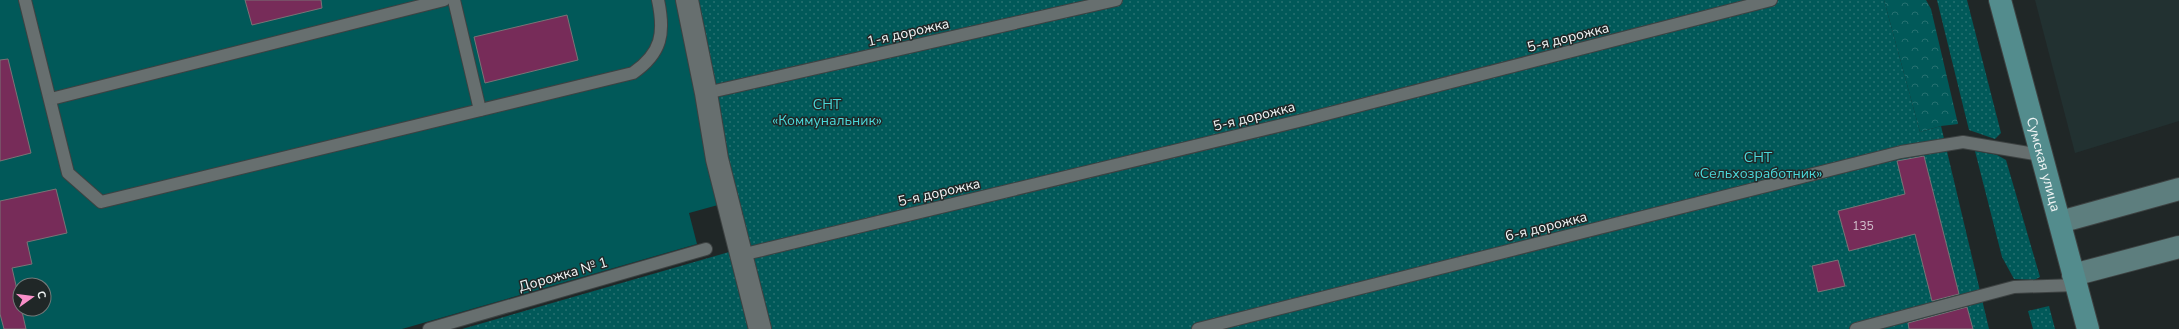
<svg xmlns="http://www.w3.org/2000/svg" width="2179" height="329" viewBox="0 0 2179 329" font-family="'Nunito Sans',sans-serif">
  <defs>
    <pattern id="grass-dots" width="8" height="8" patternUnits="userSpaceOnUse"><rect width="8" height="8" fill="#015959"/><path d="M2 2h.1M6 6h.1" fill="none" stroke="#267171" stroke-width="1.8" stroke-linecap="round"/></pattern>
    <pattern id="forest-crowns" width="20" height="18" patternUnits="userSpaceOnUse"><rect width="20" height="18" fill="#015959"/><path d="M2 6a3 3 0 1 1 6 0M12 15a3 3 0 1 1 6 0" fill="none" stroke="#267171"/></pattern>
  </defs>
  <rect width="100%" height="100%" fill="#202727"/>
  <path fill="#223131" d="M 2035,0 L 2179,0 L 2179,121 L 2075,153 Z"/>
  <g fill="url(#grass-dots)">
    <path d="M 689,0 L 1884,0 L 1920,132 L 1941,126 L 1989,329 L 462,329 L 743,248 Z"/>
    <path d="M 1937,0 L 1967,0 L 2001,133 L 1995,139 L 1969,130 Z"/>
    <path d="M 1975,151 L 1997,155 L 2006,160 L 2040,277 L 2034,280 L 2014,279 L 2002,257 Z"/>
    <path d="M 2049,306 L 2055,329 L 2033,329 L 2028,311 Z"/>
  </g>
  <path fill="url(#forest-crowns)" d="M 1884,0 L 1926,0 L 1931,9 L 1958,124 L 1941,126 L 1920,132 Z"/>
  <path fill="#015959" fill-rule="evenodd" d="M 0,0 L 676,0 L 718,205 L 689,213 L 697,244 L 402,329 L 0,329 ZM 20,285 L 44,285 L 44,309 L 20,309 Z"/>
  <g fill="#772c59" stroke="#7a7376">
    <path d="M 245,0 L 321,0 L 322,8 L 252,25 Z"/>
    <path d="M 567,15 L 578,60 L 485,83 L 474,37 Z"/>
    <path d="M 8,59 L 31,153 L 0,161 L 0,60 Z"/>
    <path d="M 1924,156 L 1959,294 L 1932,301 L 1915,234 L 1849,251 L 1838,211 L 1905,194 L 1897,161 Z"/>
    <path d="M 56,189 L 67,233 L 27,242 L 32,264 L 12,268 L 26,329 L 4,329 L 0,314 L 0,201 Z"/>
    <path d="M 1838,260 L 1845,286 L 1818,292 L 1812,266 Z"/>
    <path d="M 1967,307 L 1973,329 L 1909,329 L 1908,323 Z"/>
  </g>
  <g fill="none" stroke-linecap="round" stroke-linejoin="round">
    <defs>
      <g id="service">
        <path d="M 25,0 L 68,173 L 101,202 L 633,73 C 662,53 665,33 658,0"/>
        <path d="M 454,0 L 480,110"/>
        <path d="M 706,93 L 1116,0"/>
        <path d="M 51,99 L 444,0"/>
        <path d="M 741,255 L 1303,120 L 1771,0"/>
        <path d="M 429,329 L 706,249"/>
        <path d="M 1198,329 L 1901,152 L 1963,142 L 2041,155"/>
        <path d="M 1856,329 L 2014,287 L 2077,285"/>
      </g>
      <path id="minor" d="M 687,0 L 706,93 L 717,159 L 760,329"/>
      <g id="secondary">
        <path d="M 2060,222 L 2179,189"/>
        <path d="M 2073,275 L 2179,247"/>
      </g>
      <g id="primary">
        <path id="s1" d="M 2000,0 L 2088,329"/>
      </g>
    </defs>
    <use href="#service" stroke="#3d4242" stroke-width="14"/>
    <use href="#minor" stroke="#3d4242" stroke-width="24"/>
    <use href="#secondary" stroke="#3d4242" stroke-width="24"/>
    <use href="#primary" stroke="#3d4242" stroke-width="24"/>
    <use href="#service" stroke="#676f6f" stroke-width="12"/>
    <use href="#minor" stroke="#676f6f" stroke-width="22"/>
    <use href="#secondary" stroke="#5d7e7e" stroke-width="22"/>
    <use href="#primary" stroke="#538c8d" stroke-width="22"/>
  </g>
  <g text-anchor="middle" stroke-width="3" stroke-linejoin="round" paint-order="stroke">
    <g font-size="12" fill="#d2c2cd">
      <text x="1863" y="230">135</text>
    </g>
    <g font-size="14" fill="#f0f4f4" stroke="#202727">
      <text transform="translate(908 32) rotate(-13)" y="5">1-я дорожка</text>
      <text transform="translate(1568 37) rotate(-14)" y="5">5-я дорожка</text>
      <text transform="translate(1254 116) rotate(-14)" y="5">5-я дорожка</text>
      <text dy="5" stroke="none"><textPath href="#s1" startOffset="170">Сумская улица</textPath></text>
      <text transform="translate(939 192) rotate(-13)" y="5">5-я дорожка</text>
      <text transform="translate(1546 226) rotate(-14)" y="5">6-я дорожка</text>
      <text transform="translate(563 274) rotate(-16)" y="5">Дорожка № 1</text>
    </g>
    <g font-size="14" fill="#4bd8d9" stroke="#202727">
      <text x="827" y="109">СНТ<tspan x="827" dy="16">«Коммунальник»</tspan></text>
      <text x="1758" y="162">СНТ<tspan x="1758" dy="16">«Сельхозработник»</tspan></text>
    </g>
  </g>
  <g transform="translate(32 297) rotate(76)"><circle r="19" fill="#202727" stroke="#737979"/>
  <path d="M0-3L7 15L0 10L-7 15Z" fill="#f98fc9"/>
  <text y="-6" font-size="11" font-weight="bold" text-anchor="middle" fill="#f0f4f4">С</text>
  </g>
</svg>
